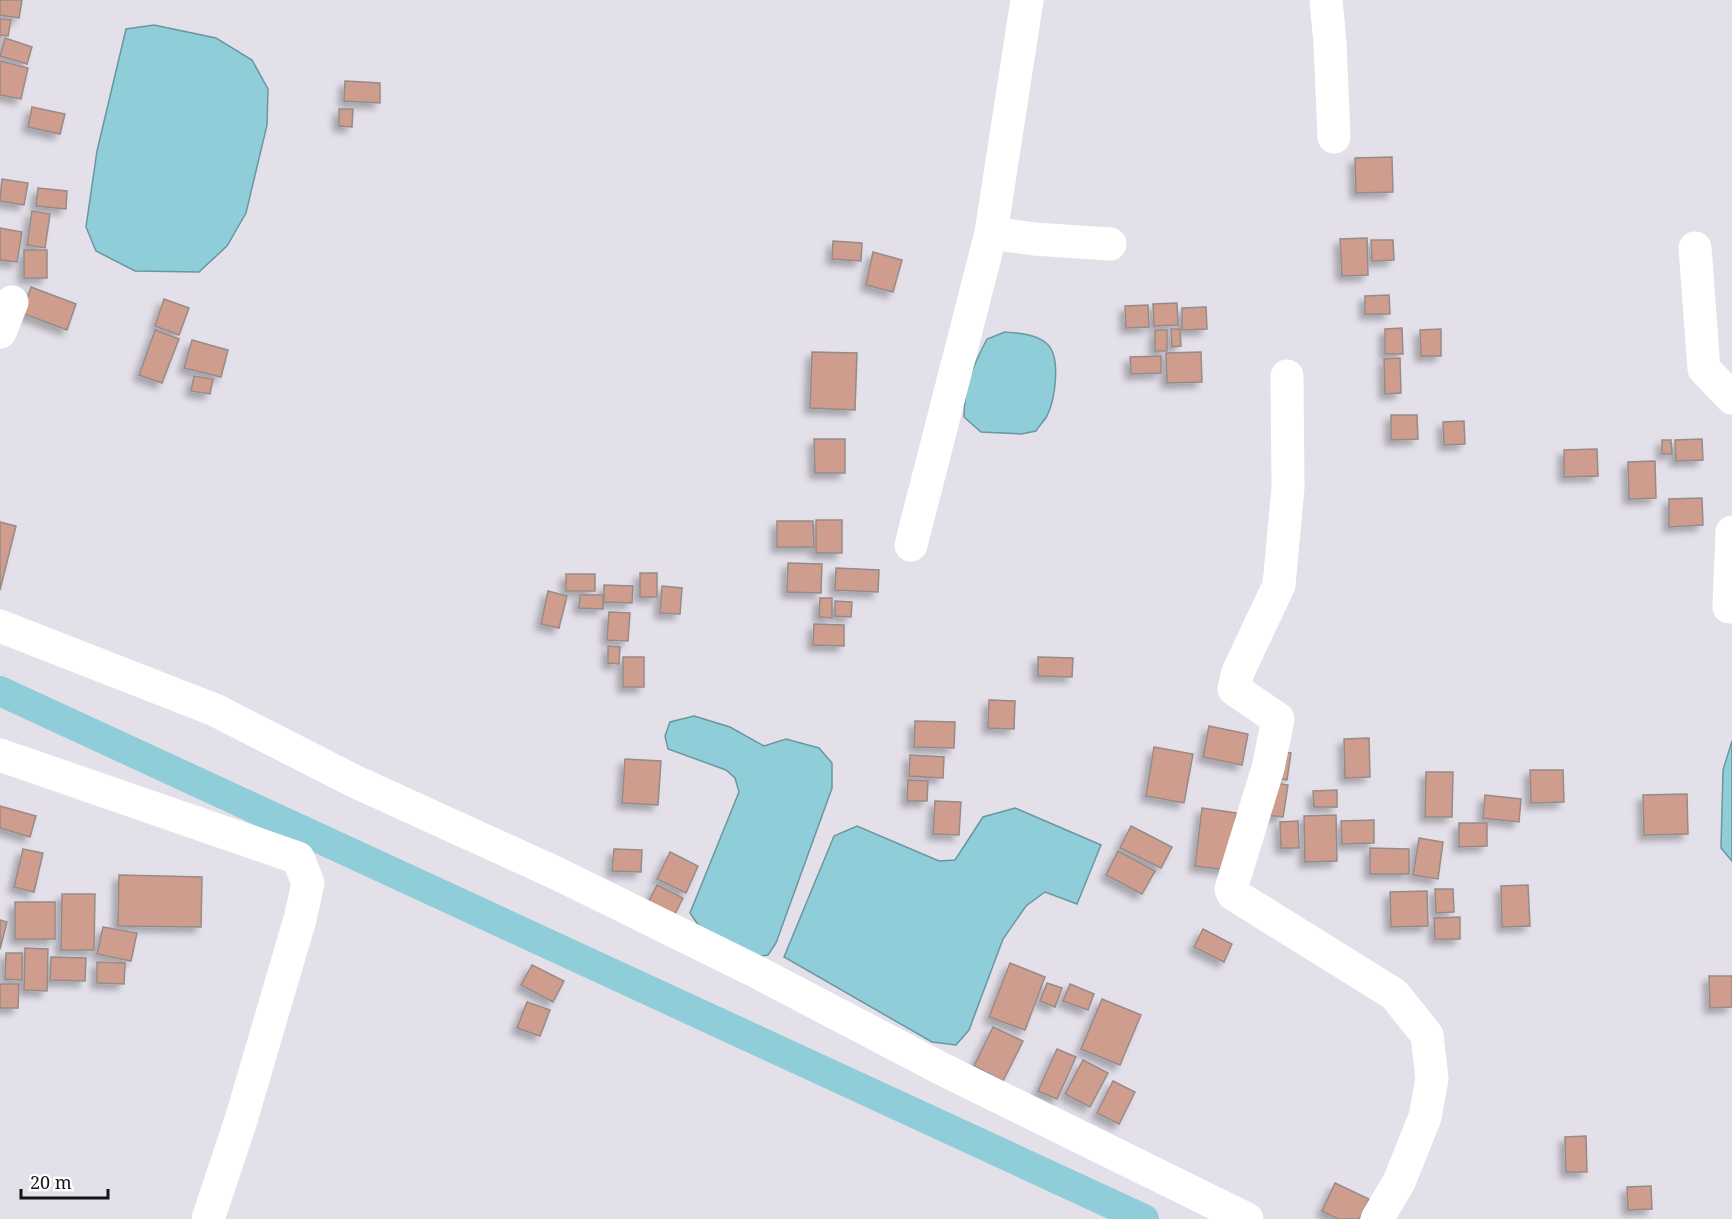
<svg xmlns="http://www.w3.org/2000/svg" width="1732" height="1219" viewBox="0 0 1732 1219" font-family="'Noto Serif',serif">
  <defs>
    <filter id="shadow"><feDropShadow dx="-5.5" dy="5.5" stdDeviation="3" flood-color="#0004"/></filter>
  </defs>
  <rect width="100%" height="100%" fill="#e3e0ea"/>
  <g fill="#8fced9" stroke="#6a969e" stroke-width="1.5">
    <path d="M 154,25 L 216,38 L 252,60 L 268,89 L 267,125 L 246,213 L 227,246 L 199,272 L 135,271 L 96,251 L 86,227 L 97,151 L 126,29 Z"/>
    <path d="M 1005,332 C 1018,333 1036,334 1046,343 C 1062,355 1055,400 1047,416 C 1044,421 1039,426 1036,431 L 1021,434 L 981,432 L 964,417 C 964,386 973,366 987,339 Z"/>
    <path d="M 694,716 L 730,727 L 764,746 L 786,739 L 819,748 L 832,763 L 832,788 L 776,943 L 768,955 L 751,958 L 703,932 L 690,913 L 739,792 L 735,778 L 726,770 L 668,749 L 665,736 L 670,722 Z"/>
    <path d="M 1732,741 L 1732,861 L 1721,848 L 1723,770 Z"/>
    <path d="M 1015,808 L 1101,845 L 1077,904 L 1045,892 L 1026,906 L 1003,939 L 969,1030 L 956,1045 L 932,1042 L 784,957 L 834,836 L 857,826 L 939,861 L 955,860 L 983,817 Z"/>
  </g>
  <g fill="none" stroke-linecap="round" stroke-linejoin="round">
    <path stroke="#8fced9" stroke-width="30" d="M 0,691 L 1144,1219"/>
  </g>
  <g fill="#cf9d8d" stroke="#968b88" stroke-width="1.5" filter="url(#shadow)">
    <path d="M 0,0 L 22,0 L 19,18 L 0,15 Z"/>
    <path d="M 0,19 L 11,20 L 8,36 L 0,35 Z"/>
    <path d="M 5,38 L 32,47 L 27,64 L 0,56 Z"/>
    <path d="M 0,61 L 28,68 L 21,99 L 0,95 Z"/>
    <path d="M 345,81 L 380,83 L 380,103 L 344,101 Z"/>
    <path d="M 32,107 L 65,114 L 60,134 L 28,127 Z"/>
    <path d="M 339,109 L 353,109 L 352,127 L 339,126 Z"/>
    <path d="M 1392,157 L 1393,192 L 1356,193 L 1355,158 Z"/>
    <path d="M 2,179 L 28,183 L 24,205 L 0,201 Z"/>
    <path d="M 38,188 L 67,191 L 66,209 L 36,206 Z"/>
    <path d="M 32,211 L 50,214 L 45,248 L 27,245 Z"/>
    <path d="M 0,228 L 22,232 L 17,262 L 0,260 Z"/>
    <path d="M 1367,238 L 1368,275 L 1342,276 L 1340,239 Z"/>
    <path d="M 1371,240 L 1393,240 L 1394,260 L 1372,261 Z"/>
    <path d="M 833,241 L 862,243 L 861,261 L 832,259 Z"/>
    <rect x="24" y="250" width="23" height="28"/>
    <path d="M 873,252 L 902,260 L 893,292 L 866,285 Z"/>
    <path d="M 31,287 L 76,304 L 67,330 L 22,313 Z"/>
    <path d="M 1389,295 L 1390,314 L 1365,314 L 1365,296 Z"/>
    <path d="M 164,299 L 189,308 L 179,335 L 155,326 Z"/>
    <path d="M 1177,303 L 1178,325 L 1154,326 L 1153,304 Z"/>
    <path d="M 1148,305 L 1149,327 L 1126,328 L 1125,306 Z"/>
    <path d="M 1206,307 L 1207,329 L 1182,330 L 1182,308 Z"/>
    <path d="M 1402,328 L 1403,354 L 1385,354 L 1385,329 Z"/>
    <path d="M 1171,329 L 1180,329 L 1181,346 L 1172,347 Z"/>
    <path d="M 1441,329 L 1441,356 L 1421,356 L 1420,330 Z"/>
    <path d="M 155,330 L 179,339 L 162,383 L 139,375 Z"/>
    <rect x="1155" y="330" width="12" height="21"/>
    <path d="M 192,340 L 228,350 L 221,377 L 184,368 Z"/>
    <path d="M 812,352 L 857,353 L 855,410 L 810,408 Z"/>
    <path d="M 1201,352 L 1202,382 L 1167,383 L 1166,353 Z"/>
    <path d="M 1161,356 L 1161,373 L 1131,374 L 1130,357 Z"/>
    <path d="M 1400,358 L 1401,393 L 1385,394 L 1384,359 Z"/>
    <path d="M 194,376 L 213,379 L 210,394 L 191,391 Z"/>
    <path d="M 1391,415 L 1417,415 L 1418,439 L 1391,440 Z"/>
    <path d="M 1464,421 L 1465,444 L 1444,445 L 1443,422 Z"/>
    <path d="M 814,439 L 845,439 L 845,473 L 815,473 Z"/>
    <path d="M 1702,439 L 1703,460 L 1676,461 L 1675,440 Z"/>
    <path d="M 1662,440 L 1671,440 L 1672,454 L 1662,454 Z"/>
    <path d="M 1597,449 L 1598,476 L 1564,477 L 1564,450 Z"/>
    <path d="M 1655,461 L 1656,498 L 1629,499 L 1628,462 Z"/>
    <path d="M 1702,498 L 1703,525 L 1669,527 L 1669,499 Z"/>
    <rect x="816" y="520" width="26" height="33"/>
    <path d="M 777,521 L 813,521 L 814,547 L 777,547 Z"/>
    <path d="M 0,522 L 16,526 L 0,590 Z"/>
    <path d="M 788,563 L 822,564 L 821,593 L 787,592 Z"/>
    <path d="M 836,568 L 879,570 L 878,592 L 835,590 Z"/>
    <rect x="640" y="573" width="17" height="24"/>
    <rect x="566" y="574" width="29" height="17"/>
    <path d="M 604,585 L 633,586 L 632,603 L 604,602 Z"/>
    <path d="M 662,586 L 682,588 L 680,614 L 660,613 Z"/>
    <path d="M 548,591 L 567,596 L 559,628 L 541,624 Z"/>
    <path d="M 580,595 L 603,595 L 603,609 L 579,608 Z"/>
    <path d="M 820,598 L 832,598 L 832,618 L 819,617 Z"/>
    <path d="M 835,601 L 852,602 L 851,617 L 835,616 Z"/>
    <path d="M 609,612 L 630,613 L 628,641 L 607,640 Z"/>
    <path d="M 814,624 L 844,625 L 844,646 L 813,645 Z"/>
    <path d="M 608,646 L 620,647 L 619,664 L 608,663 Z"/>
    <rect x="623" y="657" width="21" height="30"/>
    <path d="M 1038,657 L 1073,658 L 1072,677 L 1038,676 Z"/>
    <path d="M 989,700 L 1015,701 L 1014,729 L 988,728 Z"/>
    <path d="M 915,721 L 955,722 L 954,748 L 914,747 Z"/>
    <path d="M 1209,726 L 1248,734 L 1242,765 L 1203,757 Z"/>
    <path d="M 1369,738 L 1370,777 L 1345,778 L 1344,739 Z"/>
    <path d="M 1154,747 L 1193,754 L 1184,803 L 1146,796 Z"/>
    <path d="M 1274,751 L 1291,753 L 1287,780 L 1271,778 Z"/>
    <path d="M 910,755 L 944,757 L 943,778 L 909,776 Z"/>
    <path d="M 625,759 L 661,761 L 658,805 L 622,803 Z"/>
    <path d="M 1530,770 L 1563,770 L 1564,802 L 1531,803 Z"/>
    <path d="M 1426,772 L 1453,772 L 1452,817 L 1425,817 Z"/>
    <path d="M 908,780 L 928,781 L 927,801 L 907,801 Z"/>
    <path d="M 1269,782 L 1288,785 L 1283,817 L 1264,815 Z"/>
    <path d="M 1337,790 L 1337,807 L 1314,807 L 1313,791 Z"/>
    <path d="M 1687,794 L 1688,834 L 1644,835 L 1643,795 Z"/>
    <path d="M 1485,795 L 1521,799 L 1519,822 L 1483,818 Z"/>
    <path d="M 935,801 L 961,802 L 959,835 L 933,834 Z"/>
    <path d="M 0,806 L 36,816 L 30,837 L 0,828 Z"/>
    <path d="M 1202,808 L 1236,813 L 1229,870 L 1195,866 Z"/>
    <path d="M 1336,815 L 1337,861 L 1305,862 L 1304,816 Z"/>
    <path d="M 1374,820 L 1374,843 L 1342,844 L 1341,821 Z"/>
    <path d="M 1298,821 L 1299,848 L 1281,848 L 1280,822 Z"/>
    <path d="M 1459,823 L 1487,823 L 1487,846 L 1459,847 Z"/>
    <path d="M 1131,826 L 1172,847 L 1161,868 L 1120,848 Z"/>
    <path d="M 1419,838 L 1443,842 L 1438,879 L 1413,875 Z"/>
    <path d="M 1370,848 L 1409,849 L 1409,874 L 1370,874 Z"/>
    <path d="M 23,849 L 43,853 L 34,892 L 14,887 Z"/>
    <path d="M 614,849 L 642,850 L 641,872 L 612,871 Z"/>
    <path d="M 1118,851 L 1155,871 L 1142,894 L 1106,875 Z"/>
    <path d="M 670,852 L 698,866 L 686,893 L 657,879 Z"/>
    <path d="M 119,875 L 202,877 L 201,927 L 118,926 Z"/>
    <path d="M 657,885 L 683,898 L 672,920 L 646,907 Z"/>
    <path d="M 1528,885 L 1530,926 L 1502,927 L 1501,886 Z"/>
    <path d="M 1435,889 L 1453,889 L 1454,912 L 1436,913 Z"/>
    <path d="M 1427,891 L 1428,926 L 1391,927 L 1390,892 Z"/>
    <path d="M 62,894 L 95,894 L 94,950 L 61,950 Z"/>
    <rect x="15" y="902" width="40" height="37"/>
    <path d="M 1460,917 L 1460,939 L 1435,939 L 1434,918 Z"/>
    <path d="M 0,920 L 7,922 L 0,949 Z"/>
    <path d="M 103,927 L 137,933 L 131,961 L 97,954 Z"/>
    <path d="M 1203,929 L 1232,944 L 1224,962 L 1194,947 Z"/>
    <path d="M 25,948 L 48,949 L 47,991 L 24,990 Z"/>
    <path d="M 6,953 L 22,953 L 22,980 L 5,979 Z"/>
    <path d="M 51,957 L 86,958 L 85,981 L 50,980 Z"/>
    <path d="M 97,962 L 125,963 L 124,984 L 97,983 Z"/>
    <path d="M 1010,963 L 1045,977 L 1025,1030 L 989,1017 Z"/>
    <path d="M 532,965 L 564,981 L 553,1002 L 521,985 Z"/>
    <path d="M 1709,976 L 1732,976 L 1732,1007 L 1710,1008 Z"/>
    <path d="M 1047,983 L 1062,988 L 1055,1007 L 1040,1001 Z"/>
    <path d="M 0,984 L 19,984 L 18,1008 L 0,1008 Z"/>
    <path d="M 1070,984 L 1094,994 L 1088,1010 L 1063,1001 Z"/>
    <path d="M 1102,999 L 1141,1015 L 1120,1065 L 1081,1049 Z"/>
    <path d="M 527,1002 L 550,1010 L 540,1036 L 517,1028 Z"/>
    <path d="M 993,1027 L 1023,1041 L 1003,1081 L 974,1066 Z"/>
    <path d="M 1057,1049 L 1076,1057 L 1057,1099 L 1038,1091 Z"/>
    <path d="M 1083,1060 L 1108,1073 L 1090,1107 L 1065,1094 Z"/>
    <path d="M 1113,1081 L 1135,1092 L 1119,1124 L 1097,1113 Z"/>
    <path d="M 1586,1136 L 1587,1172 L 1566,1172 L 1565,1137 Z"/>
    <path d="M 1335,1183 L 1369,1199 L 1359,1219 L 1338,1219 L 1322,1211 Z"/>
    <path d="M 1651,1186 L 1652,1209 L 1628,1210 L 1627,1187 Z"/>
  </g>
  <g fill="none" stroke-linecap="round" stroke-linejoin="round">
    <g stroke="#fff" stroke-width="33">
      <path d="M 1027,0 L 991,233 L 1034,239 L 1110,244"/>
      <path d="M 1326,0 L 1330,43 L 1334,137"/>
      <path d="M 1695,248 L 1704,369 L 1732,398"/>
      <path d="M 0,332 L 12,302"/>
      <path d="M 1287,376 L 1288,488 L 1279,585 L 1238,672 L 1234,689 L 1278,719 L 1268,768 L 1231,889 L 1233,894 L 1394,994 L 1427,1035 L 1432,1079 L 1425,1117 L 1399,1182 L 1377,1219"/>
      <path d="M 911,545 L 991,233"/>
      <path d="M 1729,607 L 1732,532"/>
      <path d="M 0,626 L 215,710 L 354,781 L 556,873 L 759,973 L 940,1068 L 1247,1219"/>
      <path d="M 0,755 L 298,858 L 308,883 L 300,919 L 241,1120 L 208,1219"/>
    </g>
  </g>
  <path d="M21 1189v9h87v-9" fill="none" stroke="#141316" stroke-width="3"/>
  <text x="30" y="1189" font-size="18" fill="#141316" stroke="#ffffff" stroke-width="4.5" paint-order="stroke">20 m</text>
</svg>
